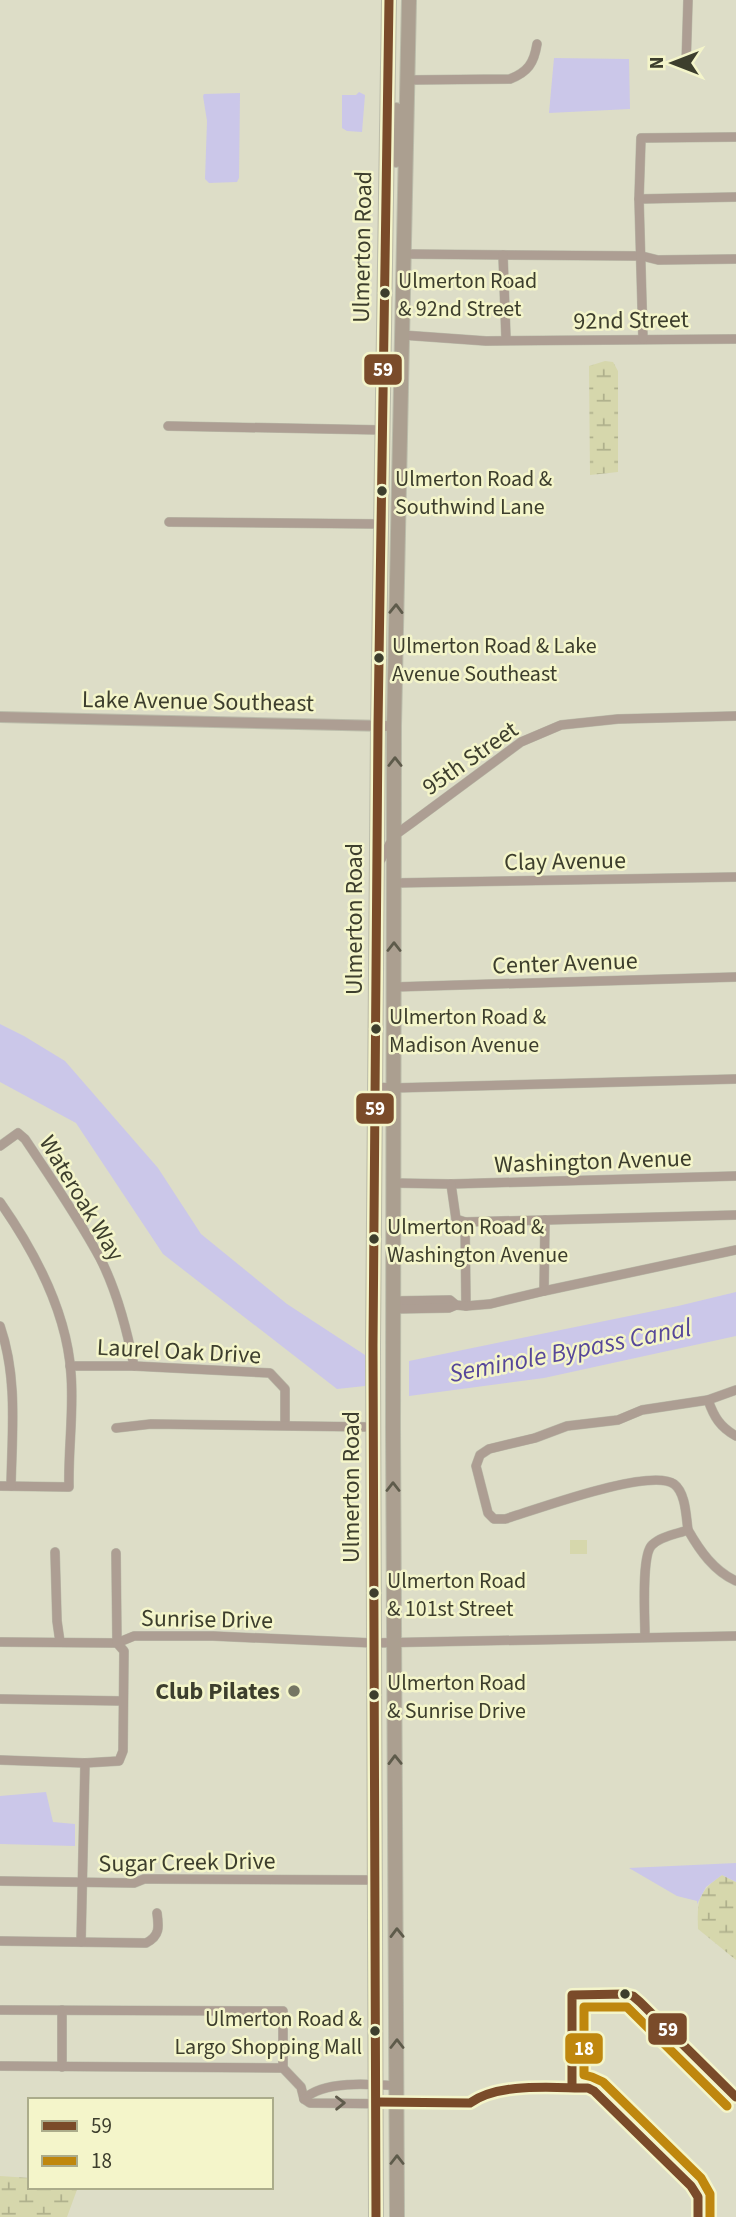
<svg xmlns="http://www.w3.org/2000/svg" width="736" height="2217" viewBox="0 0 736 2217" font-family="'Source Sans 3',sans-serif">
  <defs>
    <pattern id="wetland-marsh" width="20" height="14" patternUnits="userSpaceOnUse" patternTransform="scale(1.75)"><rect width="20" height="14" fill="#d6d7ac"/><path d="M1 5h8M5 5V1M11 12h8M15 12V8" fill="none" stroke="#afb08c"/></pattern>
  </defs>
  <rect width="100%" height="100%" fill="#ddddc7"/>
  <g fill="url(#wetland-marsh)">
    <path d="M 605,361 L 613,362 L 618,371 L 618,472 L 590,475 L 589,366 Z"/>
    <path d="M 722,1875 L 736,1882 L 736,1960 L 698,1929 C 697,1900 698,1892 722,1875 Z"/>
    <path d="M 0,2176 L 30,2178 L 30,2187 L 78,2187 L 67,2217 L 0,2217 Z"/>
  </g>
  <rect fill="#d6d7ac" x="570" y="1540" width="17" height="14"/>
  <g fill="#cbc7e9">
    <path d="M 554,58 L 629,59 L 630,109 L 549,113 Z"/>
    <path d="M 359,92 L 365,95 L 362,132 L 347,131 L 342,128 L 342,95 L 356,95 Z"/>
    <path d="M 240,93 L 239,178 L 237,182 L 209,183 L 205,179 L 207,121 L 203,96 L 204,94 Z"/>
    <path d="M 0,1024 L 24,1036 L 65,1061 L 158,1168 L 201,1234 L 287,1304 L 365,1355 L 365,1386 L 337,1389 L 163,1254 L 76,1123 L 0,1082 Z"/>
    <path d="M 736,1292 L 736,1336 L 544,1378 L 409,1396 L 409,1361 L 678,1306 Z"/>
    <path d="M 46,1792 L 53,1822 L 75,1824 L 75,1846 L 0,1844 L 0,1796 Z"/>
    <path d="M 736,1863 L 736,1882 L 722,1875 L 706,1887 L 697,1904 L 697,1901 L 677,1896 L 629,1868 Z"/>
  </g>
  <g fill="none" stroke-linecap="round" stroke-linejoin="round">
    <defs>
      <g id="minor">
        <path d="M 686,66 L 688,0"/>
        <path d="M 408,80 L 510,79 C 528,72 534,63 537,44"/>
        <path d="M 639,199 L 736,197"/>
        <path d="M 403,254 L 642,256 L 658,260 L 736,259"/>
        <path d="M 503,255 L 506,339"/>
        <path d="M 402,335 L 486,341 L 736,339"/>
        <path d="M 643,339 L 639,199 L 641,138 L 736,137"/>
        <path d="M 168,426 L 382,430"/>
        <path d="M 169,522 L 381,524"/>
        <path d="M 380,861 L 395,835 L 413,822 L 521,742 L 561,725 L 618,719 L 736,716"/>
        <path d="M 394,883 L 736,877"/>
        <path d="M 394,987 L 736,977"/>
        <path d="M 376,1087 L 393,1088 L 736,1079"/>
        <path d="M 0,1146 L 18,1133 L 25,1139 C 51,1178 78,1217 100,1258 C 117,1291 127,1330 134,1366"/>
        <path d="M 393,1183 L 451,1184 L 736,1176"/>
        <path d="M 451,1184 L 456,1219 L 465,1222 L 736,1215"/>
        <path d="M 0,1202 C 35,1252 67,1312 71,1374 C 74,1412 68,1450 69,1487 L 0,1486"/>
        <path d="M 465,1222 L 466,1306"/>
        <path d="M 544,1291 L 545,1220"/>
        <path d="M 393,1301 L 450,1300 L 456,1305 L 466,1306 L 490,1304 L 544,1291 L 736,1250"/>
        <path d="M 393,1309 L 449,1308 L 456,1305"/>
        <path d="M 0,1326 C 18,1378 12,1432 11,1486"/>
        <path d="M 70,1366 L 134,1366 L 270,1373 L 285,1389 L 285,1425"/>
        <path d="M 708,1400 C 714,1417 720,1427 736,1436"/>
        <path d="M 116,1428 L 151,1424 L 373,1427"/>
        <path d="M 688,1530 C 686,1517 686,1493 674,1484 C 650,1467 535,1510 505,1519 L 494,1519 L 488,1513 L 476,1466 L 480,1455 L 489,1449 L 535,1438 L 567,1426 L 618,1420 L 642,1410 L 708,1400 L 736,1390"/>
        <path d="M 55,1552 L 57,1621 L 60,1642"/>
        <path d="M 645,1637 C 645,1618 641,1555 652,1545 C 661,1536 677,1534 688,1530 C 700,1551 714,1571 736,1581"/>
        <path d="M 0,1642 L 117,1643 L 134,1636 L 213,1636 L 373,1643 L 736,1636"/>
        <path d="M 0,1699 L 123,1701"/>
        <path d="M 0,1760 L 85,1763 L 119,1761 L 123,1751 L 124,1651 L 117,1643 L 116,1553"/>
        <path d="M 0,1881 L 134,1883 L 144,1879 L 154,1879 L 375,1880"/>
        <path d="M 0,1941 L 146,1943 C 160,1936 159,1927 157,1913"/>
        <path d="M 81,1942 L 85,1763"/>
        <path d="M 0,2010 L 283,2011 L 283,2068 L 0,2066"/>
        <path d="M 62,2010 L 62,2067"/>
        <path d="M 283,2068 L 301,2087 L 304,2099"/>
        <path d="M 304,2099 C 324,2080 371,2084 398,2086"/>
        <path d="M 304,2099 L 310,2103 L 398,2104"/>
      </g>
      <path id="tertiary" d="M 0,717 L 386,726"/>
      <g id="primary">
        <path d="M 396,160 L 396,110"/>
        <path d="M 376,2217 L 373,1345 L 378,726 L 389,0"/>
        <path d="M 397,2217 L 393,1428 L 394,726 L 409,0"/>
      </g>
    </defs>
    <use href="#minor" stroke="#bbbcaa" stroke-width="10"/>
    <use href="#tertiary" stroke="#bbbcaa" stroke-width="12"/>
    <use href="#primary" stroke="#bbbcaa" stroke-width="16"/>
    <use href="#minor" stroke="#ad9e93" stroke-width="9"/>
    <use href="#tertiary" stroke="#ad9e93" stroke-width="10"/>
    <use href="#primary" stroke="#ab9f90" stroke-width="14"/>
    <defs>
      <g id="bus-1">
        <path d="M 572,2087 L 572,1995 L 625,1994 L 633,1996 L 640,2002 L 736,2097"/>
        <path d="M 377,2102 L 470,2103 C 499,2082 553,2088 588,2088 L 594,2091 L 691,2186 L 698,2197 L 698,2217"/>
        <path d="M 376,2217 L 373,1345 L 378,726 L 389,0"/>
      </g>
      <path id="bus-2" d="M 710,2217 L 710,2194 L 701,2178 L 603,2082 L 592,2077 L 584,2075 L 584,2007 L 627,2007 L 727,2106"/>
    </defs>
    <use href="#bus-1" stroke="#f4f5ca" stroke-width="14"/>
    <use href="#bus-2" stroke="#f4f5ca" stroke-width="14"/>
    <use href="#bus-1" stroke="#7a4b2a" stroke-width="9"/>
    <use href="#bus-2" stroke="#bf870e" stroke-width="9"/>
  </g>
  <defs><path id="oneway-chevron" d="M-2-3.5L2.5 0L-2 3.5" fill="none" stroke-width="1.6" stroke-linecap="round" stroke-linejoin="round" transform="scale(1.75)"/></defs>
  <g stroke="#5e5b4b">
    <use href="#oneway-chevron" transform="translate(396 609) rotate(-89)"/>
    <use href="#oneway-chevron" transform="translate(395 762) rotate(-90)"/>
    <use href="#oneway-chevron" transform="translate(394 947) rotate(-90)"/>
    <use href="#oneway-chevron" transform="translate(393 1487) rotate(-90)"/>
    <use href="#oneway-chevron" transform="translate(395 1760) rotate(-91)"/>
    <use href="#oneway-chevron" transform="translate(397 1933) rotate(-91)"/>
    <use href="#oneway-chevron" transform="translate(397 2044) rotate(-90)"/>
    <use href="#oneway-chevron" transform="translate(397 2160) rotate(-90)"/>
  </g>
  <use stroke="#5f5b4c" href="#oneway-chevron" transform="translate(340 2103) rotate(-1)"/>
  <g fill="#3d3e2d" stroke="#f4f5ca" stroke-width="2.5">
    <circle cx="385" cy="293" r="6"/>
    <circle cx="382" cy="491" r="6"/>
    <circle cx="379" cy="658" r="6"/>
    <circle cx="376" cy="1029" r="6"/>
    <circle cx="374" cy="1239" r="6"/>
    <circle cx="374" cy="1593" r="6"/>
    <circle cx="374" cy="1695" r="6"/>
    <circle cx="625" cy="1994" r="6"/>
    <circle cx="375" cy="2031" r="6"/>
  </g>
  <circle fill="#757663" stroke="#f4f5ca" stroke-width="2.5" cx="294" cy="1691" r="7"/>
  <g text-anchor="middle" stroke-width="5" stroke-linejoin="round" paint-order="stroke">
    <g font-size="22" fill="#3d3e2d" stroke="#f4f5ca" text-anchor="start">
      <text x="398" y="288">Ulmerton Road<tspan x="398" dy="28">&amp; 92nd Street</tspan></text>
      <text x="395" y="486">Ulmerton Road &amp;<tspan x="395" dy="28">Southwind Lane</tspan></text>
      <text x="392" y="653">Ulmerton Road &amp; Lake<tspan x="392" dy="28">Avenue Southeast</tspan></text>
      <text x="389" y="1024">Ulmerton Road &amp;<tspan x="389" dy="28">Madison Avenue</tspan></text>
      <text x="387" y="1234">Ulmerton Road &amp;<tspan x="387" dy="28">Washington Avenue</tspan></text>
      <text x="387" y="1588">Ulmerton Road<tspan x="387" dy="28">&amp; 101st Street</tspan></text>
      <text x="387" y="1690">Ulmerton Road<tspan x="387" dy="28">&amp; Sunrise Drive</tspan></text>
      <text x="362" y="2026" text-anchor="end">Ulmerton Road &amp;<tspan x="362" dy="28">Largo Shopping Mall</tspan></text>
    </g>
    <g font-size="24" fill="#3d3e2d" stroke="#f4f5ca">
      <text transform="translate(362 247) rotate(-89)" y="8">Ulmerton Road</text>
      <text transform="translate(631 320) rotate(-1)" y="8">92nd Street</text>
      <text transform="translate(198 701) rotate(1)" y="8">Lake Avenue Southeast</text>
      <text transform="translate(470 758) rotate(-35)" y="8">95th Street</text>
      <text transform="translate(565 861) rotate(-1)" y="8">Clay Avenue</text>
      <text transform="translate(354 919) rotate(-90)" y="8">Ulmerton Road</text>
      <text transform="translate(565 963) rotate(-2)" y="8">Center Avenue</text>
      <text transform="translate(593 1161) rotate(-2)" y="8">Washington Avenue</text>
      <text transform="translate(82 1198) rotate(59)" y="8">Wateroak Way</text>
      <text transform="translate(179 1351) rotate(3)" y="8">Laurel Oak Drive</text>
      <text transform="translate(351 1487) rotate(-90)" y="8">Ulmerton Road</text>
      <text transform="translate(207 1619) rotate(1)" y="8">Sunrise Drive</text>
      <text transform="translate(187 1862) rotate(-1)" y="8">Sugar Creek Drive</text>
    </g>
    <g font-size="24" font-weight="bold" fill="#3d3e2d" stroke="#f4f5ca" text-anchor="end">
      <text x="280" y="1699">Club Pilates</text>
    </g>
    <g font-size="26" font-style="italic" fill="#56479a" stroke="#f4f5ca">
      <text transform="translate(570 1350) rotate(-11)" y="9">Seminole Bypass Canal</text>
    </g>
  </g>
  <g stroke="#f4f5ca" stroke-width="2.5">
    <rect x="363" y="353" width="40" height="33" rx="7" fill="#7a4b2a"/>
    <rect x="355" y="1092" width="40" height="33" rx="7" fill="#7a4b2a"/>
    <rect x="647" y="2012" width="41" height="34" rx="7" fill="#7a4b2a"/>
    <rect x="564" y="2032" width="40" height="33" rx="7" fill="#bf870e"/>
  </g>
  <g font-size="19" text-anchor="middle" font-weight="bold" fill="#fff">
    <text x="383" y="376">59</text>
    <text x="375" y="1115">59</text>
    <text x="668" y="2036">59</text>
    <text x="584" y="2055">18</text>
  </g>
  <rect x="28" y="2098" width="245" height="91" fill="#f4f5ca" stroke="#abac8b" stroke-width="2"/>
  <rect x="42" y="2121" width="35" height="10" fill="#7a4b2a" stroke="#abac8b" stroke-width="2"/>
  <text x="91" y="2133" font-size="21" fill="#3d3e2d">59</text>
  <rect x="42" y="2156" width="35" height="10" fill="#bf870e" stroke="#abac8b" stroke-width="2"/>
  <text x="91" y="2168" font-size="21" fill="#3d3e2d">18</text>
  <g transform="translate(673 63) rotate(270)" stroke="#f4f5ca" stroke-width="5" paint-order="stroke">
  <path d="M0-5L12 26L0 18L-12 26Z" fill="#3d3e2d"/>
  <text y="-10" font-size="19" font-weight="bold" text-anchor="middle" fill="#3d3e2d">N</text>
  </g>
</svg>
